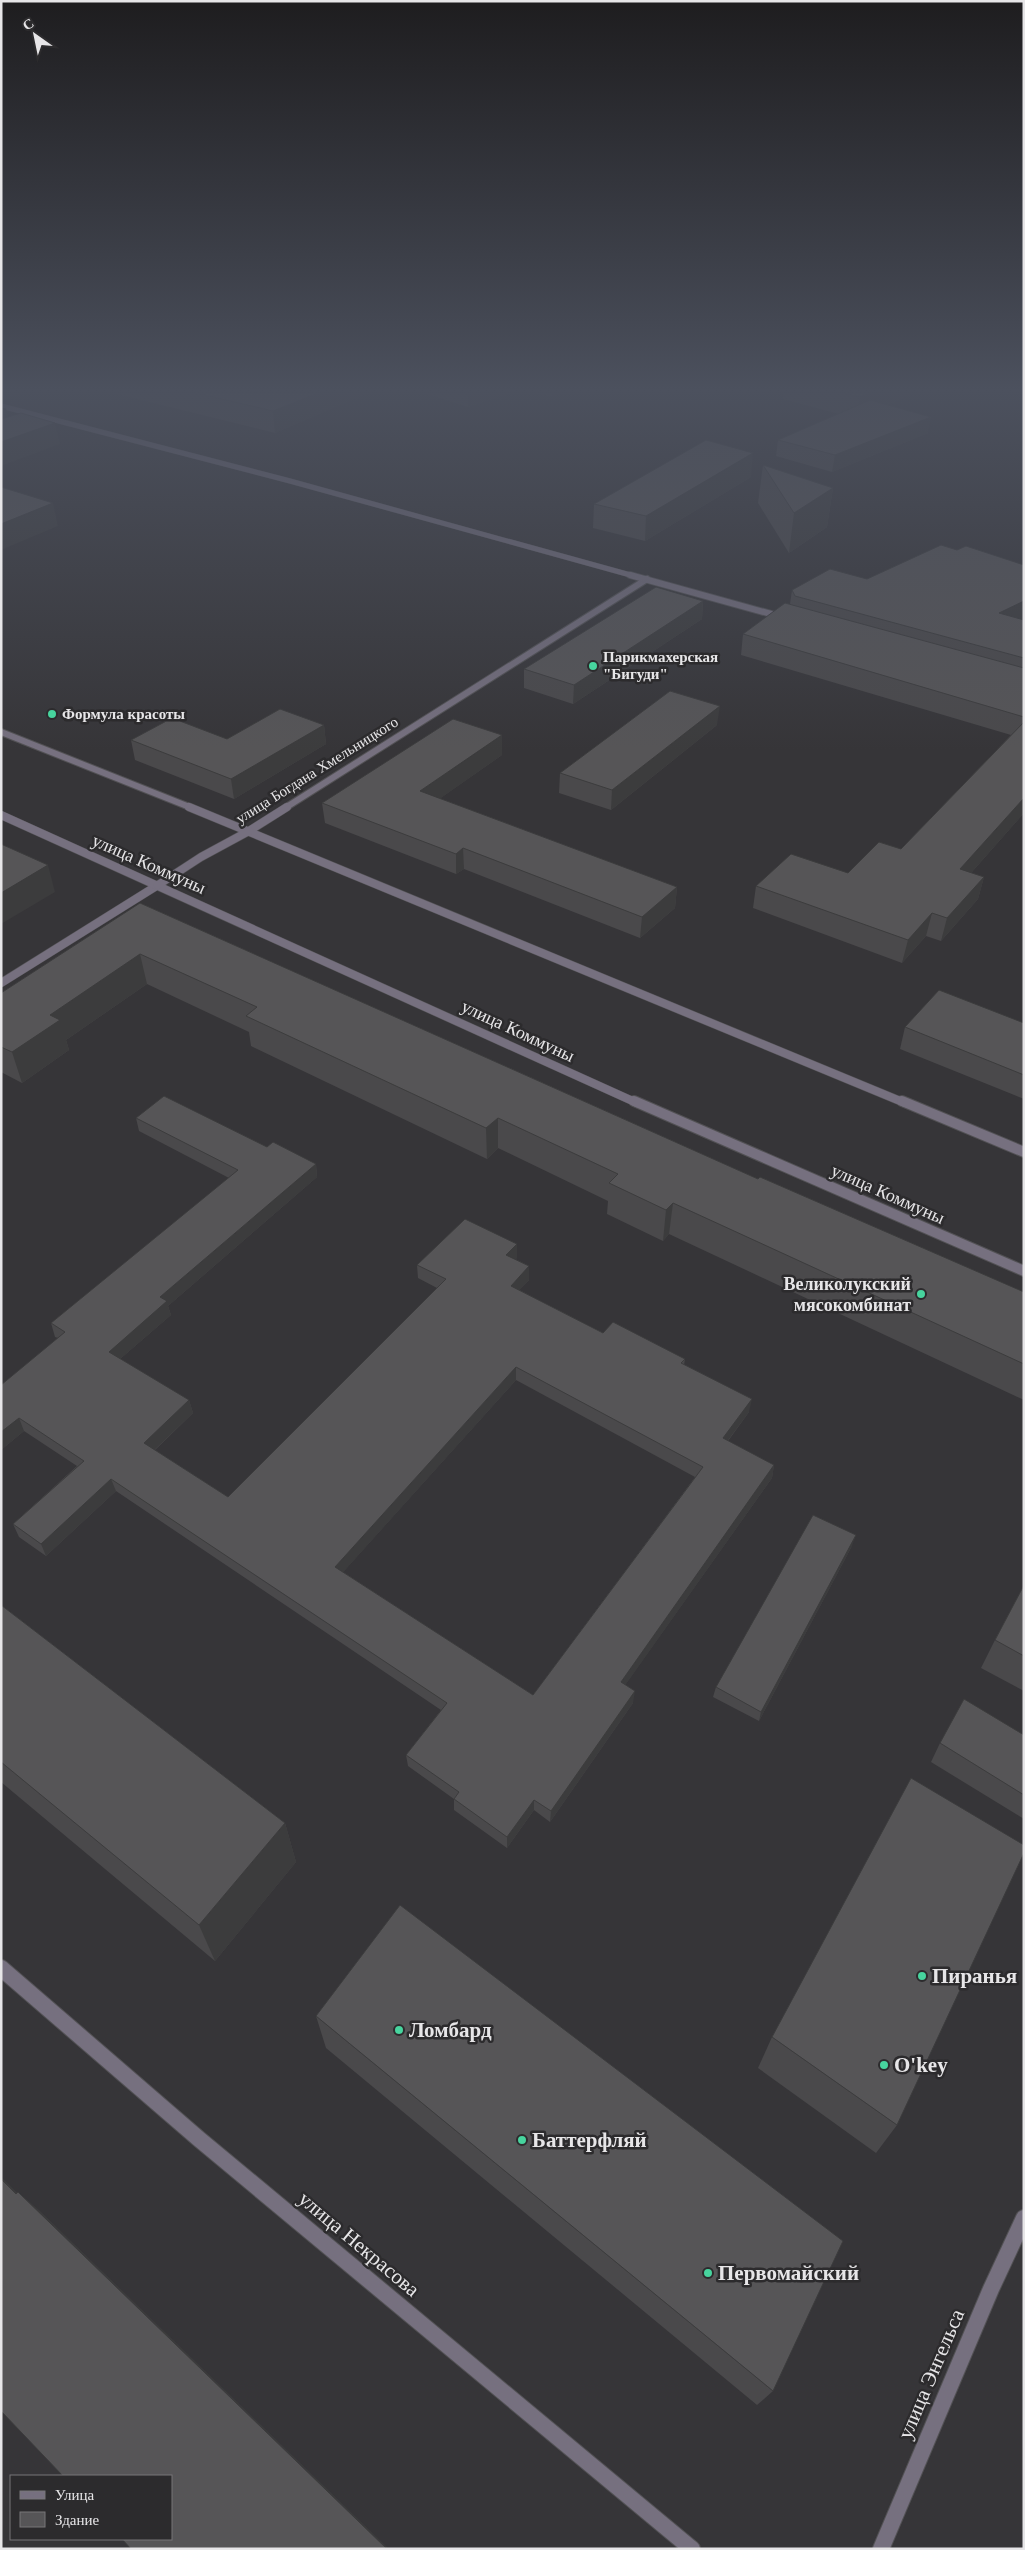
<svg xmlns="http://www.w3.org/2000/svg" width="1025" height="2550" viewBox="0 0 1025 2550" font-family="'Times New Roman',serif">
  <rect width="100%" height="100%" fill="#363538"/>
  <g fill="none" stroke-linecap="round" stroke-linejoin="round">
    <defs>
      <path id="minor-far2" d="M 285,808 L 647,579"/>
      <g id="minor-far1">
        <path d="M 249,831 L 287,807"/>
        <path d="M 1,983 L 158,885"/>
      </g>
      <g id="minor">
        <path d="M 1,1968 L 199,2139 L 692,2549"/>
        <path d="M 881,2549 L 991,2289 L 1024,2218"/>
      </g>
      <path id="tertiary-far3" d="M 1,406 L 290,481 L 634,576"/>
      <g id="tertiary-far2">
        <path d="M 630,575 L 782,617"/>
        <path d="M 1,732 L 192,808"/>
      </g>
      <g id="tertiary-far1">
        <path d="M 189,807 L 905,1103"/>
        <path d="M 1,815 L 637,1103"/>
        <path d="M 158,885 L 201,857 L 249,831"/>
      </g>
      <g id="tertiary">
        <path d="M 634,1101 L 1024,1271"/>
        <path d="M 902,1101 L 1024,1152"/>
      </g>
    </defs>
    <use href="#minor-far2" stroke="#525154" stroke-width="8"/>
    <use href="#minor-far1" stroke="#525154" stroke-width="9"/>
    <use href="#minor" stroke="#525154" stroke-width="18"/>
    <use href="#tertiary-far3" stroke="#525154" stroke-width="5.5"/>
    <use href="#tertiary-far2" stroke="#525154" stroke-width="8"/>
    <use href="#tertiary-far1" stroke="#525154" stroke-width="9"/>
    <use href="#tertiary" stroke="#525154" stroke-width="12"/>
    <use href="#minor-far2" stroke="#76707f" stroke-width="6"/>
    <use href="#minor-far1" stroke="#76707f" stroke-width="8"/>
    <use href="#minor" stroke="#76707f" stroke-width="16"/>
    <use href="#tertiary-far3" stroke="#76707f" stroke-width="5"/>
    <use href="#tertiary-far2" stroke="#76707f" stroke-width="6"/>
    <use href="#tertiary-far1" stroke="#76707f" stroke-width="8"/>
    <use href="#tertiary" stroke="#76707f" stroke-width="10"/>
  </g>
  <g fill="#4a494b" fill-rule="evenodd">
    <path d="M 113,393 L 368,393 L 275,433 Z"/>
    <path d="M 424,393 L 511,393 L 468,407 Z"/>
    <path d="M 537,393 L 564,393 L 552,397 Z"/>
    <path d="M 783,393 L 913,393 L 887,405 L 928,433 L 832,472 L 776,456 L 778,440 L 839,414 L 783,399 Z"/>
    <path d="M 763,465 L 833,488 L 827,527 L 789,553 L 758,503 Z"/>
    <path d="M 751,477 L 645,541 L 593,528 L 594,504 Z"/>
    <path d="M 867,579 L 1024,618 L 1021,619 L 1024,620 L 1024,813 L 971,873 L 984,877 L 978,899 L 941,941 L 926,936 L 902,963 L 753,908 L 756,886 L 848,873 L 901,849 L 1011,735 L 741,655 L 743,634 L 790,604 L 792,590 Z"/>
    <path d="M 703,601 L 702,619 L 573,704 L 524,688 L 524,669 Z"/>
    <path d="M 324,725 L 326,744 L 234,799 L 135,760 L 131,740 L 227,739 Z"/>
    <path d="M 717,725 L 611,810 L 559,793 L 560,773 Z"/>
    <path d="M 502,755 L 439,799 L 677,887 L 675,908 L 640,938 L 464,869 L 456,874 L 325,823 L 322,803 Z"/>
    <path d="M 140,903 L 758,1179 L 1024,1292 L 1024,1400 L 669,1234 L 663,1241 L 607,1214 L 608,1201 L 498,1148 L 487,1159 L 251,1046 L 249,1032 L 147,984 L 66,1040 L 69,1050 L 22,1083 L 1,1072 L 1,993 Z"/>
    <path d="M 1024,1023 L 1024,1099 L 900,1049 L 905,1027 Z"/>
    <path d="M 136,1118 L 267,1147 L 316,1164 L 317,1177 L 168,1306 L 171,1315 L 120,1359 L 189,1400 L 193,1413 L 155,1450 L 228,1497 L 437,1288 L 418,1278 L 417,1265 L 517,1258 L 515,1259 L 529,1266 L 529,1280 L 519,1290 L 603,1333 L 685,1359 L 684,1365 L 749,1412 L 728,1441 L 774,1465 L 772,1478 L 625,1685 L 633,1703 L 550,1822 L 534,1810 L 507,1848 L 454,1810 L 454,1799 L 408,1766 L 406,1755 L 441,1710 L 116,1491 L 46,1556 L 19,1537 L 13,1524 L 77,1466 L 24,1431 L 1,1450 L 58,1338 L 55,1337 L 51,1323 L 229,1178 L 139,1131 ZM 516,1380 L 695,1477 L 533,1695 L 343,1572 Z"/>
    <path d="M 852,1546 L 759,1721 L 713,1697 L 716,1687 Z"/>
    <path d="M 1024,1585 L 1024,1691 L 981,1668 L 995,1640 Z"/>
    <path d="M 1,1605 L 285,1823 L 296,1862 L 215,1961 L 1,1782 Z"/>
    <path d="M 1024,1735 L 1024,1819 L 931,1762 L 940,1743 Z"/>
    <path d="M 316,2016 L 773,2391 L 757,2405 L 326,2048 Z"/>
    <path d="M 772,2037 L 897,2125 L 876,2153 L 758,2068 Z"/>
  </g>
  <g fill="#3c3c3d">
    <path d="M 1,393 L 27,393 L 1,401 Z"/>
    <path d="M 318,393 L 368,393 L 275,433 L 273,411 Z"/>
    <path d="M 468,393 L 511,393 L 468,407 Z"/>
    <path d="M 552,393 L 564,393 L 552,397 Z"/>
    <path d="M 869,393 L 913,393 L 856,418 L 860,397 Z"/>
    <path d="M 6,409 L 11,431 L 1,435 L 1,411 Z"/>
    <path d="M 931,417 L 928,433 L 832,472 L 835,455 Z"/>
    <path d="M 55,423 L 60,444 L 1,466 L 1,442 Z"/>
    <path d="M 753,453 L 751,477 L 645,541 L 646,516 Z"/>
    <path d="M 833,488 L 827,527 L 789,553 L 794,513 Z"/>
    <path d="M 53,503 L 58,526 L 1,550 L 1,524 Z"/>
    <path d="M 703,601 L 702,619 L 573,704 L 574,685 Z"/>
    <path d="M 1024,601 L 1024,618 L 994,633 L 999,613 Z"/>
    <path d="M 720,706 L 717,725 L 611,810 L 612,790 Z"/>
    <path d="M 324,725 L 326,744 L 234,799 L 231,779 Z"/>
    <path d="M 502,735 L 502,755 L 421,812 L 420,791 Z"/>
    <path d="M 1024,798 L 1024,813 L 955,891 L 960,869 Z"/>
    <path d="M 463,848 L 464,869 L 456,874 L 456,854 Z"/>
    <path d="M 48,865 L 55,892 L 1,924 L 1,893 Z"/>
    <path d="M 984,877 L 978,899 L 941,941 L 947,918 Z"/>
    <path d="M 677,887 L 675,908 L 640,938 L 642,917 Z"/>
    <path d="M 932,913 L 926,936 L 902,963 L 908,940 Z"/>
    <path d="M 140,954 L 147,984 L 66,1040 L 69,1050 L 22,1083 L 12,1052 L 50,1015 Z"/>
    <path d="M 498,1118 L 498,1148 L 487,1159 L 486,1128 Z"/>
    <path d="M 316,1164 L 317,1177 L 168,1306 L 171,1315 L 113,1365 L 109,1352 L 160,1297 Z"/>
    <path d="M 673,1203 L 669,1234 L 663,1241 L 666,1210 Z"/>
    <path d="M 517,1244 L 517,1258 L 506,1268 L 506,1255 Z"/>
    <path d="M 529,1266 L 529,1280 L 511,1299 L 511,1286 Z"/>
    <path d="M 516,1367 L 516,1380 L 337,1579 L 335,1567 Z"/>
    <path d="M 752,1399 L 749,1412 L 720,1451 L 723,1438 Z"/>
    <path d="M 189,1400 L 193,1413 L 148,1456 L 144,1443 Z"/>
    <path d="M 19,1418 L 24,1431 L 1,1450 L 1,1432 Z"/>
    <path d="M 774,1465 L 772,1478 L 619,1694 L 621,1682 Z"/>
    <path d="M 111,1479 L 116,1491 L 46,1556 L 41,1544 Z"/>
    <path d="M 856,1535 L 852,1546 L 759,1721 L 761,1712 Z"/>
    <path d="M 635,1691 L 633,1703 L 550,1822 L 551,1811 Z"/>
    <path d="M 534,1800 L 534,1810 L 507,1848 L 507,1837 Z"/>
    <path d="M 285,1823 L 296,1862 L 215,1961 L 199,1925 Z"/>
    <path d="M 1,2177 L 38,2213 L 16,2194 L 1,2179 Z"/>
    <path d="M 18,2192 L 40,2211 L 389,2549 L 387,2549 Z"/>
  </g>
  <g fill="#565557" stroke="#3c3c3d" fill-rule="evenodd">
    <path d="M 196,393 L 318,393 L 273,411 Z"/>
    <path d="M 843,393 L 869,393 L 860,397 Z"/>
    <path d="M 870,400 L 931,417 L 835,455 L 778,440 Z"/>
    <path d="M 1,408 L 6,409 L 1,411 Z"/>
    <path d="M 21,413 L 55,423 L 1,442 L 1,419 Z"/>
    <path d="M 706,440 L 753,453 L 646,516 L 594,504 Z"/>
    <path d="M 763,465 L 833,488 L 794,513 Z"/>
    <path d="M 1,487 L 53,503 L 1,524 Z"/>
    <path d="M 941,545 L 957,550 L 966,546 L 1024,565 L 1024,601 L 999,613 L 1024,620 L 1024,658 L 795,596 L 792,590 L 830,569 L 867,579 Z"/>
    <path d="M 656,587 L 703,601 L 574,685 L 524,669 Z"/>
    <path d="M 785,603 L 1024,668 L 1024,717 L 743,634 Z"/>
    <path d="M 670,691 L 720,706 L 612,790 L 560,773 Z"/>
    <path d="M 280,709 L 324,725 L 231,779 L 131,740 L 172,718 L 227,739 Z"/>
    <path d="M 453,719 L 502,735 L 420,791 L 677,887 L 642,917 L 463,848 L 456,854 L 322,803 Z"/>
    <path d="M 1024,722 L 1024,798 L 960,869 L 984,877 L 947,918 L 932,913 L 908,940 L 756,886 L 791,854 L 848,873 L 879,842 L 901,849 Z"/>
    <path d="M 1,844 L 48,865 L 1,893 Z"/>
    <path d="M 140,903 L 758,1179 L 760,1177 L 1024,1292 L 1024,1364 L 673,1203 L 666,1210 L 609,1183 L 618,1174 L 498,1118 L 486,1128 L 246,1016 L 257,1007 L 140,954 L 50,1015 L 60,1020 L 12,1052 L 1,1047 L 1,993 Z"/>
    <path d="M 939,990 L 1024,1023 L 1024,1075 L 905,1027 Z"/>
    <path d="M 164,1096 L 267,1147 L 273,1142 L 316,1164 L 160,1297 L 167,1301 L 109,1352 L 189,1400 L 144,1443 L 228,1497 L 446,1279 L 417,1265 L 465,1219 L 517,1244 L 506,1255 L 529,1266 L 511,1286 L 603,1333 L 613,1322 L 685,1359 L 681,1363 L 752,1399 L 723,1438 L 774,1465 L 621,1682 L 635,1691 L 551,1811 L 534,1800 L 507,1837 L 454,1799 L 459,1792 L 406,1755 L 447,1703 L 111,1479 L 41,1544 L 13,1524 L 84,1461 L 19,1418 L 1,1432 L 1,1385 L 65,1332 L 51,1323 L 238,1170 L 136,1118 ZM 516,1367 L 703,1467 L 533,1695 L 335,1567 Z"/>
    <path d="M 813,1515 L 856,1535 L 761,1712 L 716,1687 Z"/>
    <path d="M 1024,1585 L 1024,1656 L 995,1640 Z"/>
    <path d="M 1,1605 L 285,1823 L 199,1925 L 1,1762 Z"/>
    <path d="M 964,1699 L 1024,1735 L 1024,1795 L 940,1743 Z"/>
    <path d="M 911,1778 L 1024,1845 L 1024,1853 L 897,2125 L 772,2037 Z"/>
    <path d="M 400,1905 L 843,2241 L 773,2391 L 316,2016 Z"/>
    <path d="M 1,2179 L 16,2194 L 18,2192 L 387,2549 L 131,2549 L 122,2539 L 171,2539 L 171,2476 L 63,2476 L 1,2411 Z"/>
  </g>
  <linearGradient id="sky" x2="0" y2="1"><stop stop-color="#1e1d1f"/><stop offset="0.52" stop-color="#4c515e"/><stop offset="1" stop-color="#4c515e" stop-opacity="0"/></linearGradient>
  <rect width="1025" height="750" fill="url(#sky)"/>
  <g fill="#47d49e" stroke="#2c2b2d" stroke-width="2">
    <circle cx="593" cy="666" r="5"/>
    <circle cx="52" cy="714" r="5"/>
    <circle cx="921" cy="1294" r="5"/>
    <circle cx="922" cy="1976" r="5"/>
    <circle cx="399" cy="2030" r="5"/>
    <circle cx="884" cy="2065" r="5"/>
    <circle cx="522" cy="2140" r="5"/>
    <circle cx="708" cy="2273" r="5"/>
  </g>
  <g text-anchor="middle" stroke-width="5" stroke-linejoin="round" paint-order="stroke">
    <g font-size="15" font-weight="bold" fill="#e7e6e8" stroke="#2c2b2d" text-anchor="start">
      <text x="603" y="662">Парикмахерская<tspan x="603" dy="17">"Бигуди"</tspan></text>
      <text x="62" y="719">Формула красоты</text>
    </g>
    <g font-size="15" fill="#e7e6e8" stroke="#2c2b2d">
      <text transform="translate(317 770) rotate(-32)" y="5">улица Богдана Хмельницкого</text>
    </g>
    <g font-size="18" fill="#e7e6e8" stroke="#2c2b2d">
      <text transform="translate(149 864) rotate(24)" y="6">улица Коммуны</text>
      <text transform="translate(518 1031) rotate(25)" y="6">улица Коммуны</text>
      <text transform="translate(888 1194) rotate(24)" y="6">улица Коммуны</text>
    </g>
    <g font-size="18" font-weight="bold" fill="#e7e6e8" stroke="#2c2b2d" text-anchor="end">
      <text x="911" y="1290">Великолукский<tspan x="911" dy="21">мясокомбинат</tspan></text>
    </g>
    <g font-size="21" font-weight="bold" fill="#e7e6e8" stroke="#2c2b2d" text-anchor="start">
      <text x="932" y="1983">Пиранья</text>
      <text x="409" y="2037">Ломбард</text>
      <text x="894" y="2072">O'key</text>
      <text x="532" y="2147">Баттерфляй</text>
      <text x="718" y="2280">Первомайский</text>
    </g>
    <g font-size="21" fill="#e7e6e8" stroke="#2c2b2d">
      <text transform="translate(359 2244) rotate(40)" y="7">улица Некрасова</text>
      <text transform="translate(931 2374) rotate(-67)" y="7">улица Энгельса</text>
    </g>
  </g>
  <rect width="1025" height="2550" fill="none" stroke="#e7e6e8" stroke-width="5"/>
  <rect x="10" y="2475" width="162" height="65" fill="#2c2b2d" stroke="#777678"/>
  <rect x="20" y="2491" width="25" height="8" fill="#76707f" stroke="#777678"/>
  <text x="55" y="2500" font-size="15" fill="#e7e6e8">Улица</text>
  <rect x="20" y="2512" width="25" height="15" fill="#565557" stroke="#777678"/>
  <text x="55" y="2525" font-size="15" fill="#e7e6e8">Здание</text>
  <g transform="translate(35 35) rotate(327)" stroke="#2c2b2d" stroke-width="4" paint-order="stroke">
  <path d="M0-4L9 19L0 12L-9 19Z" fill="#e7e6e8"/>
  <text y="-8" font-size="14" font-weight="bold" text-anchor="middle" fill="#e7e6e8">С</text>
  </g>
</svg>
